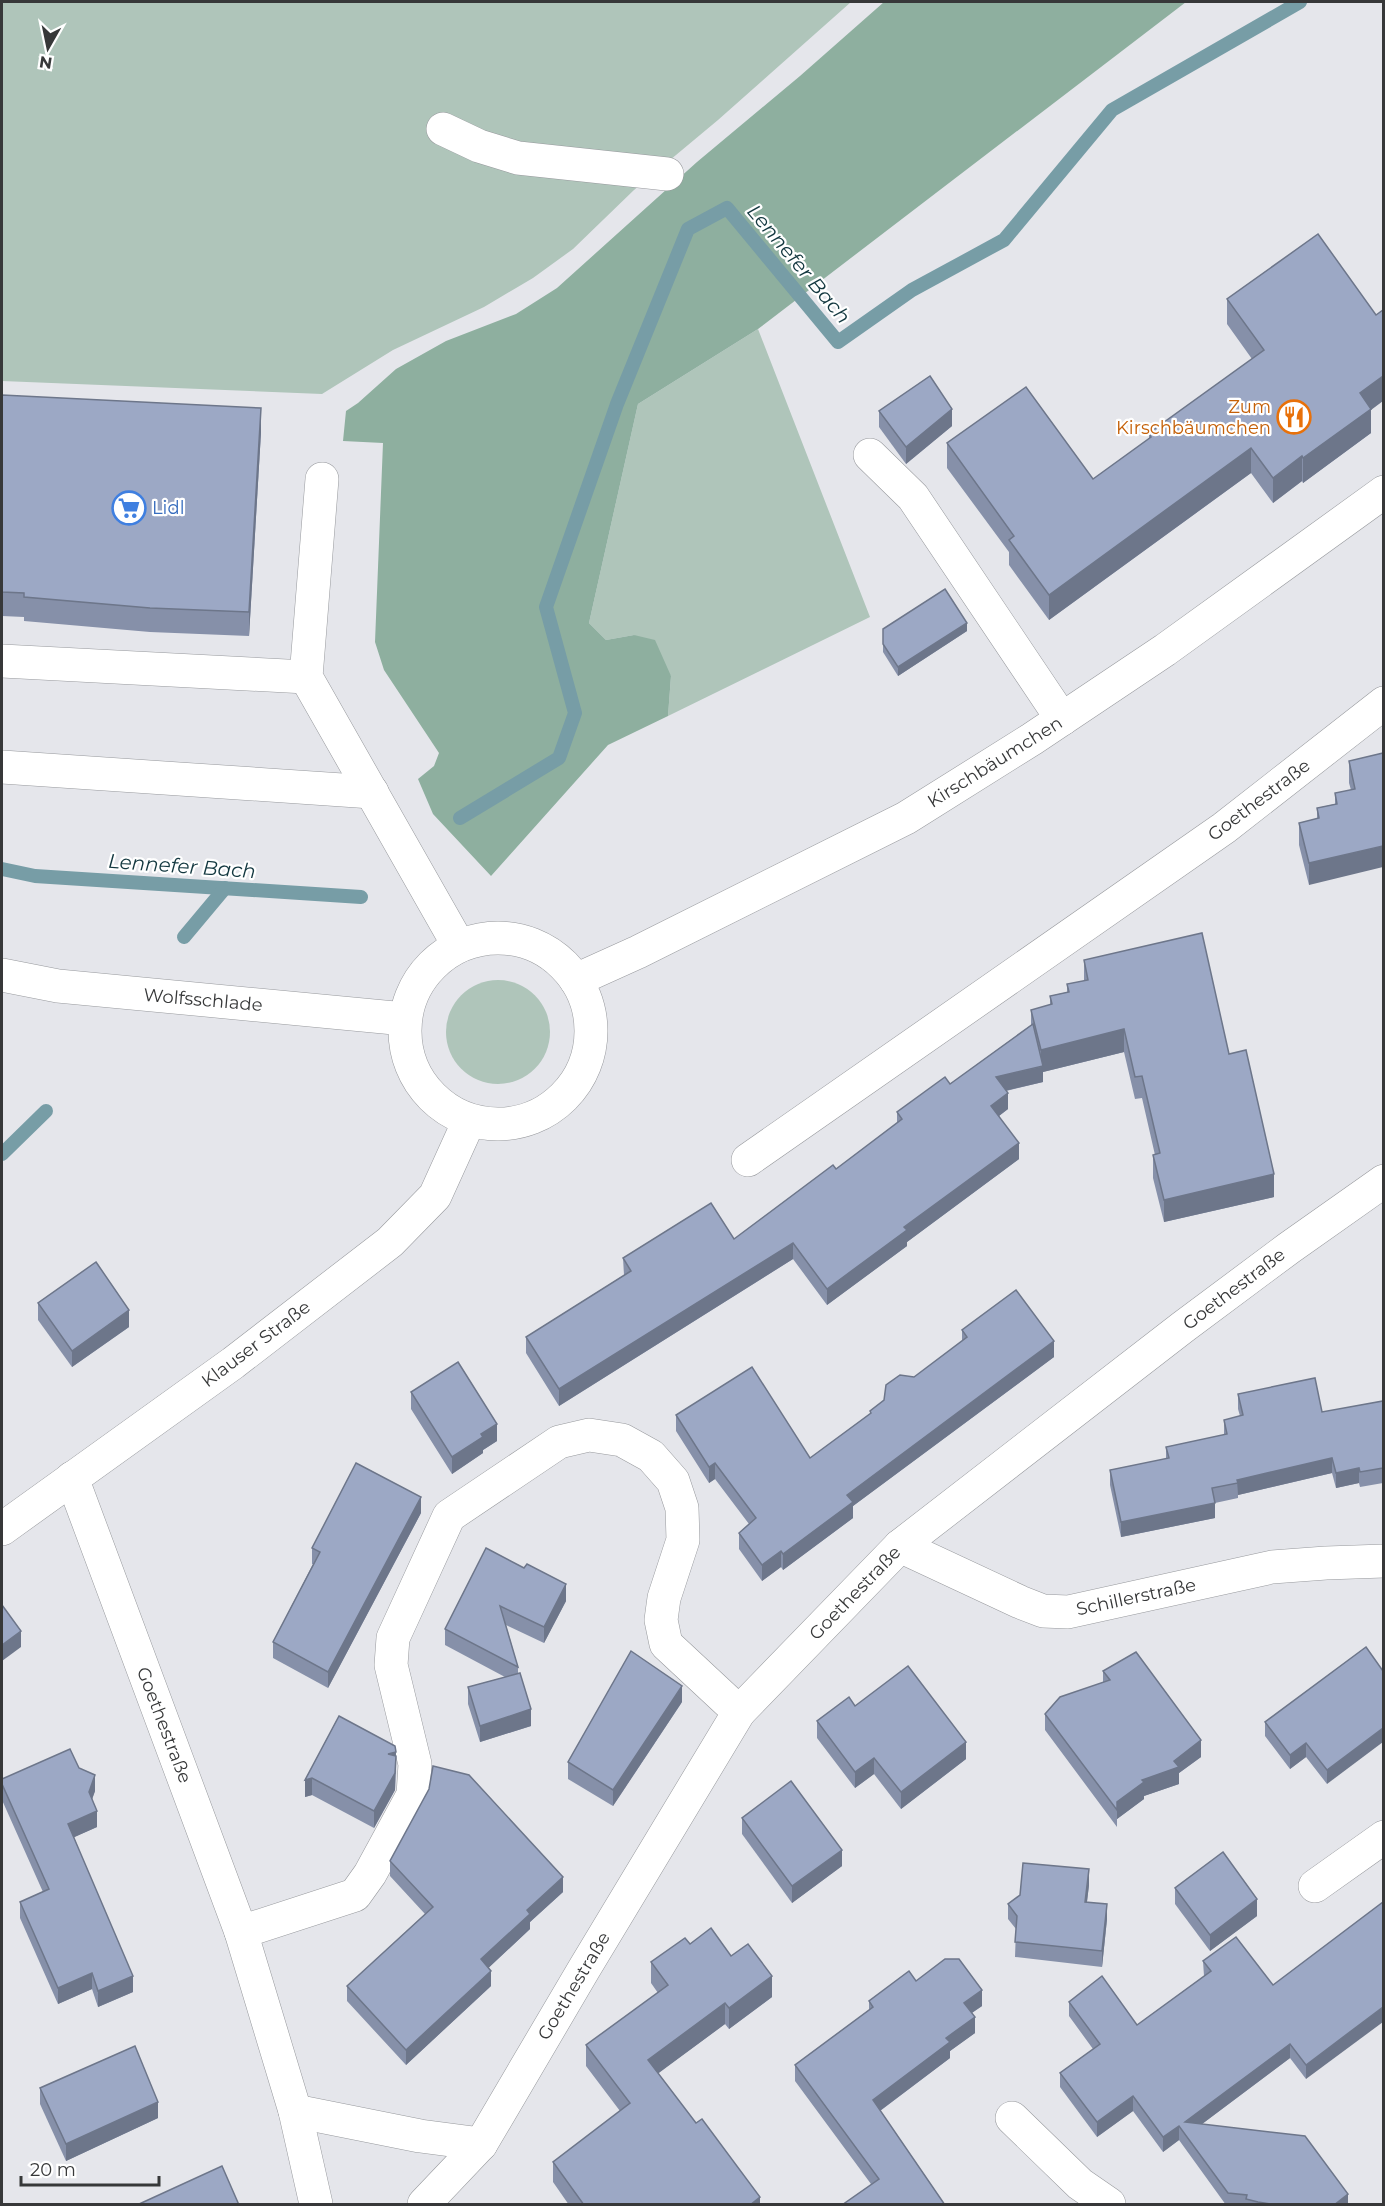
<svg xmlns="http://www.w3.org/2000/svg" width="1385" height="2206" viewBox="0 0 1385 2206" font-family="Montserrat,sans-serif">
  <rect width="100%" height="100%" fill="#e5e6eb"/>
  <g fill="#afc5ba">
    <path d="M 2,2 L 851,2 L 718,120 L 634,190 L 573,249 L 533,278 L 484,307 L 393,350 L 322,394 L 2,381 Z"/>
    <path d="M 758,329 L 870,617 L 668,716 L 671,676 L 634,635 L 606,640 L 589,623 L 638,404 Z"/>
    <circle cx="498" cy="1032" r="52"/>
  </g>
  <path fill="#8eaf9f" d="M 884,2 L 1186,2 L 758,329 L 638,404 L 589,623 L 606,640 L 634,635 L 655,640 L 671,676 L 668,716 L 608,745 L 491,876 L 433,814 L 418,779 L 434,766 L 439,753 L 384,670 L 375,642 L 383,443 L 343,441 L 346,411 L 358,403 L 396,369 L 446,341 L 516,314 L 557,288 L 697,162 L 800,76 Z"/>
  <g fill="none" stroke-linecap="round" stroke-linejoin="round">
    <g stroke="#779da6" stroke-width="14">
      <path d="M 460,818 L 559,758 L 575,713 L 546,607 L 617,404 L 688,229 L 727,208 L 838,342 L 912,290 L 1004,240 L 1112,110 L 1300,2"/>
      <path d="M 2,869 L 35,876 L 361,897"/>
      <path d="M 184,937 L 225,888"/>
      <path d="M 2,1154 L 46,1111"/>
    </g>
    <defs>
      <g id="minor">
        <path d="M 443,129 L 479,146 L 518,158 L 667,174"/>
        <path d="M 870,455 L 913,497 L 1062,719"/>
        <path d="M 322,479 L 306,677 L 459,946"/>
        <path d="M 2,661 L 306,677"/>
        <path d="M 2,767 L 372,792"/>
        <path d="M 748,1160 L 1224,828 L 1384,703"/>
        <path d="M 72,1478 L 241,1932 L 295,2111 L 316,2204"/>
        <path d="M 900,1546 L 1020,1602 L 1043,1611 L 1068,1612 L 1272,1567 L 1326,1563 L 1384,1561"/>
        <path d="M 1315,1886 L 1384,1837"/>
        <path d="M 241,1932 L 355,1895 L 370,1874 L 413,1795 L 415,1764 L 391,1665 L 393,1638 L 449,1516 L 559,1442 L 589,1435 L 622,1440 L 651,1456 L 673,1481 L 682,1508 L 683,1540 L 664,1598 L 661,1620 L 666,1644 L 739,1712"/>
        <path d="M 295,2111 L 420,2136 L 481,2144"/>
        <path d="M 1012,2118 L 1080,2184 L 1109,2204"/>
        <path d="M 424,2204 L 481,2144 L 584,1969 L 739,1712 L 900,1546 L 1183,1327 L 1289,1248 L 1384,1181"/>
      </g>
      <g id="major">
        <circle cx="498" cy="1031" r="93"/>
        <path d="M 2,975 L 58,986 L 405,1019"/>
        <path d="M 576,980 L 638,952 L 906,818 L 1032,739 L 1165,650 L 1384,492"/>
        <path d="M 2,1529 L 233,1363 L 390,1242 L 435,1196 L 469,1121"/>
      </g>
    </defs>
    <use href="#minor" stroke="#97999d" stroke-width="34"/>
    <use href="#major" stroke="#97999d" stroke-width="34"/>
    <use href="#minor" stroke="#fff" stroke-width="33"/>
    <use href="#major" stroke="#fff" stroke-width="33"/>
  </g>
  <g fill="#8690a9">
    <path d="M 1227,299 L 1371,410 L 1371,433 L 1303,483 L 1302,481 L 1273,503 L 1251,473 L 1049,620 L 1009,565 L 1009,552 L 947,468 L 947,443 L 1093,479 L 1149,439 L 1149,433 L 1252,359 L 1227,324 Z"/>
    <path d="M 2,395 L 261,432 L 249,636 L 150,632 L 24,621 L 24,617 L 2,616 Z"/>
    <path d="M 879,411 L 952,426 L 906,464 L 879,427 Z"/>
    <path d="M 883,629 L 967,631 L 898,676 L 883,652 Z"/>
    <path d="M 1383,753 L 1309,885 L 1299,845 L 1299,823 L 1317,819 L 1317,808 L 1335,804 L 1335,793 L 1351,790 L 1349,783 L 1349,761 Z"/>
    <path d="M 1084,960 L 1229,1054 L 1274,1197 L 1164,1222 L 1153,1178 L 1153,1155 L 1155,1155 L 1142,1098 L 1135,1099 L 1124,1052 L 1043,1072 L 1043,1082 L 1006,1091 L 1008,1109 L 999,1116 L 1019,1159 L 907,1242 L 907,1246 L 827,1305 L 793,1259 L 559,1406 L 526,1353 L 526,1337 L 624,1275 L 623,1258 L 734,1239 L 836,1169 L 897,1123 L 897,1112 L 950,1084 L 1031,1025 L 1031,1010 L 1050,1005 L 1050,996 L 1067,992 L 1067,984 L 1084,981 Z"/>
    <path d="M 38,1303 L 129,1327 L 72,1367 L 38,1320 Z"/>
    <path d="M 962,1330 L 1054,1357 L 853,1506 L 853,1518 L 783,1570 L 781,1567 L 762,1581 L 739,1549 L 739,1533 L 749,1524 L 715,1479 L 709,1483 L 676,1431 L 676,1415 L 810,1458 L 870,1414 L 870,1411 L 962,1341 Z"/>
    <path d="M 411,1392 L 497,1441 L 483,1450 L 483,1453 L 452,1474 L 411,1409 Z"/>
    <path d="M 1238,1394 L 1322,1412 L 1383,1401 L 1383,1483 L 1360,1487 L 1359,1483 L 1336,1488 L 1332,1473 L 1238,1495 L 1238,1498 L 1215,1503 L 1215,1518 L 1121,1537 L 1110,1485 L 1110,1470 L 1166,1459 L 1166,1447 L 1224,1435 L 1224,1420 L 1240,1416 L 1238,1409 Z"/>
    <path d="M 421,1513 L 328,1688 L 273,1658 L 273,1642 L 313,1564 L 312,1564 L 312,1548 Z"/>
    <path d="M 486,1548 L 566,1601 L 544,1643 L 506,1625 L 518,1667 L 518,1673 L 531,1726 L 480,1742 L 468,1704 L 468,1687 L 505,1677 L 445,1645 L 445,1629 Z"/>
    <path d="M 1366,1647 L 1327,1784 L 1306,1757 L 1290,1769 L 1265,1736 L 1265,1722 Z"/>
    <path d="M 1103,1671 L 1201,1757 L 1179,1773 L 1179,1784 L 1144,1796 L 1144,1799 L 1117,1819 L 1117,1827 L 1045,1730 L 1045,1714 L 1103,1682 Z"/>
    <path d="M 682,1702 L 613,1806 L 568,1779 L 568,1762 Z"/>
    <path d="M 855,1706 L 966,1759 L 901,1809 L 874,1774 L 855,1788 L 817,1738 L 817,1721 Z"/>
    <path d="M 339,1716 L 396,1769 L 395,1790 L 374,1828 L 312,1795 L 305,1797 L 305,1780 Z"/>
    <path d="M 79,1768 L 95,1791 L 92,1799 L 97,1827 L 74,1837 L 133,1992 L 98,2007 L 92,1989 L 58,2004 L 20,1918 L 20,1902 L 43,1892 L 2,1800 L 2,1779 Z"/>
    <path d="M 742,1818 L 842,1866 L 792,1903 L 742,1834 Z"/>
    <path d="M 390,1861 L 563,1892 L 530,1922 L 530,1929 L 488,1968 L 491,1986 L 406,2065 L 347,2001 L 347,1986 L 425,1914 L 390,1876 Z"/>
    <path d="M 1089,1885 L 1087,1902 L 1107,1919 L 1102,1967 L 1015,1957 L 1016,1929 L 1008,1919 L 1008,1904 Z"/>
    <path d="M 1175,1888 L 1257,1916 L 1210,1951 L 1175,1904 Z"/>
    <path d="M 1383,1902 L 1306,2079 L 1290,2058 L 1202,2124 L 1348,2205 L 1226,2205 L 1179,2140 L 1163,2152 L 1133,2111 L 1097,2137 L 1060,2087 L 1060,2073 L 1093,2049 L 1069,2016 L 1069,2002 L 1137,2025 L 1204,1976 L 1203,1961 L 1273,1985 Z"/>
    <path d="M 690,1944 L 731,1956 L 772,1997 L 729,2029 L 725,2024 L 658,2073 L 696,2123 L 760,2205 L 569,2205 L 553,2182 L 553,2162 L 620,2111 L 586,2066 L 586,2045 L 658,1993 L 651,1983 L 651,1962 Z"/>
    <path d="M 916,1981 L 982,2006 L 972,2013 L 975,2033 L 950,2051 L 950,2058 L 880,2111 L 945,2205 L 871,2184 L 795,2081 L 795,2065 L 869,2010 L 869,2001 Z"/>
    <path d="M 40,2088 L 158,2118 L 66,2161 L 40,2104 Z"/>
  </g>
  <g fill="#6d768a">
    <path d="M 1383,376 L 1383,401 L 1371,410 L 1371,433 L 1303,483 L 1303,458 L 1360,393 Z"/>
    <path d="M 261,408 L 261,432 L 249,636 L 249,612 Z"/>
    <path d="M 952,409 L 952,426 L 906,464 L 906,447 Z"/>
    <path d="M 1251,448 L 1251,473 L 1049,620 L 1049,595 Z"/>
    <path d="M 1302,456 L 1302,481 L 1273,503 L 1273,478 Z"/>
    <path d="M 967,623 L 967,631 L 898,676 L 898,667 Z"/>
    <path d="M 1383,846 L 1383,867 L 1309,885 L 1309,863 Z"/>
    <path d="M 1124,1029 L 1124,1052 L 1043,1072 L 1043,1082 L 996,1093 L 996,1077 L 1041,1067 L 1041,1050 Z"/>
    <path d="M 1008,1093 L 1008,1109 L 991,1122 L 991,1106 Z"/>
    <path d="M 1019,1143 L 1019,1159 L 907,1242 L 907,1246 L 827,1305 L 827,1289 L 904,1227 Z"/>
    <path d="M 1274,1174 L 1274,1197 L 1164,1222 L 1164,1200 Z"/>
    <path d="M 793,1243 L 793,1259 L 559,1406 L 559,1389 Z"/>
    <path d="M 129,1310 L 129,1327 L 72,1367 L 72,1351 Z"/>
    <path d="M 1054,1341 L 1054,1357 L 853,1506 L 853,1518 L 783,1570 L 783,1554 L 847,1495 Z"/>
    <path d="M 497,1424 L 497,1441 L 483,1450 L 483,1453 L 452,1474 L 452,1457 L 481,1434 Z"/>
    <path d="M 1332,1458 L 1332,1473 L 1238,1495 L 1237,1480 Z"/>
    <path d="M 715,1463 L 715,1479 L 709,1483 L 709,1467 Z"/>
    <path d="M 1359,1468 L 1359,1483 L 1336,1488 L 1336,1473 Z"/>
    <path d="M 421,1497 L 421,1513 L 328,1688 L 328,1672 Z"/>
    <path d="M 1215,1503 L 1215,1518 L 1121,1537 L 1121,1522 Z"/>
    <path d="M 781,1551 L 781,1567 L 762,1581 L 762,1565 Z"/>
    <path d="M 566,1584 L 566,1601 L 544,1643 L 544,1627 Z"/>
    <path d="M 21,1631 L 21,1647 L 2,1661 L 2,1645 Z"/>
    <path d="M 682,1686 L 682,1702 L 613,1806 L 613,1790 Z"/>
    <path d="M 531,1709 L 531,1726 L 480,1742 L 480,1726 Z"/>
    <path d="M 1383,1728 L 1383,1742 L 1327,1784 L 1327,1770 Z"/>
    <path d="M 1201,1740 L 1201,1757 L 1179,1773 L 1179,1784 L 1144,1796 L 1144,1799 L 1117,1819 L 1117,1827 L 1117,1802 L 1142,1780 L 1174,1761 Z"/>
    <path d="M 966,1742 L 966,1759 L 901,1809 L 901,1792 Z"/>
    <path d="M 1306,1743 L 1306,1757 L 1290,1769 L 1290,1755 Z"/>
    <path d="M 396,1752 L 395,1790 L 374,1828 L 374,1811 L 388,1754 Z"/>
    <path d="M 874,1758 L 874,1774 L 855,1788 L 855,1772 Z"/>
    <path d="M 95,1775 L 95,1791 L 89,1808 L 89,1792 Z"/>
    <path d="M 312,1778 L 312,1795 L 305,1797 L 305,1780 Z"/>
    <path d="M 97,1811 L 97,1827 L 68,1840 L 68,1824 Z"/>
    <path d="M 842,1850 L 842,1866 L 792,1903 L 792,1886 Z"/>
    <path d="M 1089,1869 L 1089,1885 L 1085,1917 L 1085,1902 Z"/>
    <path d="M 563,1877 L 563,1892 L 530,1922 L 530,1929 L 481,1975 L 481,1959 L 527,1910 Z"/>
    <path d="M 1257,1899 L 1257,1916 L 1210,1951 L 1210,1935 Z"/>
    <path d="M 1107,1904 L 1107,1919 L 1102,1967 L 1102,1951 Z"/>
    <path d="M 491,1971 L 491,1986 L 406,2065 L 406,2050 Z"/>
    <path d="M 92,1973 L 92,1989 L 58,2004 L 58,1988 Z"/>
    <path d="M 133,1976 L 133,1992 L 98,2007 L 98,1991 Z"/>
    <path d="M 772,1976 L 772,1997 L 729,2029 L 729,2008 Z"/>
    <path d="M 982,1990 L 982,2006 L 964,2018 L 964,2003 Z"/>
    <path d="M 725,2003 L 725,2024 L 648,2081 L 648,2060 Z"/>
    <path d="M 1383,2007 L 1383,2022 L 1306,2079 L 1306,2065 Z"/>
    <path d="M 975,2017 L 975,2033 L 950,2051 L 950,2058 L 873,2116 L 873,2100 L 946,2038 Z"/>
    <path d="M 1290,2044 L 1290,2058 L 1186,2136 L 1185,2122 Z"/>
    <path d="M 1133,2096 L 1133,2111 L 1097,2137 L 1097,2122 Z"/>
    <path d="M 158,2102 L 158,2118 L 66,2161 L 66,2144 Z"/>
    <path d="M 1179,2126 L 1179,2140 L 1163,2152 L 1163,2137 Z"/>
    <path d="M 1348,2194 L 1348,2205 L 1334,2205 Z"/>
    <path d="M 760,2197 L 760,2205 L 750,2205 Z"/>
  </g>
  <g fill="#9ca8c5" stroke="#6d768a" stroke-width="1.5">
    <path d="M 1318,234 L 1376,315 L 1383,310 L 1383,376 L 1360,393 L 1371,409 L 1303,458 L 1302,456 L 1273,478 L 1251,448 L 1049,595 L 1009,540 L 1014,536 L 947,443 L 1026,387 L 1093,479 L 1151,437 L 1149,433 L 1264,350 L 1227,299 Z"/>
    <path d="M 930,376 L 952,409 L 906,447 L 879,411 Z"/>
    <path d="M 2,395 L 261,408 L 249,612 L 150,608 L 24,597 L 24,593 L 2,592 Z"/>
    <path d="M 945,589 L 967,623 L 898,667 L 883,644 L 883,629 Z"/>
    <path d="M 1383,753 L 1383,846 L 1309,863 L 1299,823 L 1319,818 L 1317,808 L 1337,804 L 1335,793 L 1355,789 L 1349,761 Z"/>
    <path d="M 1202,933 L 1229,1054 L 1246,1050 L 1274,1174 L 1164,1200 L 1153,1155 L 1160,1153 L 1142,1076 L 1135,1077 L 1124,1029 L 1041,1050 L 1031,1010 L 1052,1004 L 1050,996 L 1069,992 L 1067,984 L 1088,980 L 1084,960 Z"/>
    <path d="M 1033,1024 L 1043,1066 L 996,1077 L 1008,1093 L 991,1106 L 1019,1143 L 904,1227 L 907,1230 L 827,1289 L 793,1243 L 559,1389 L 526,1337 L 631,1271 L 623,1258 L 711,1203 L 734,1239 L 833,1165 L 836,1169 L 902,1119 L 897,1112 L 945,1077 L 950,1084 Z"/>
    <path d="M 96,1262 L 129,1310 L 72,1351 L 38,1303 Z"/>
    <path d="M 1016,1290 L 1054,1341 L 847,1495 L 853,1502 L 783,1554 L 781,1551 L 762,1565 L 739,1533 L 756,1518 L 715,1463 L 709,1467 L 676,1415 L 752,1367 L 810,1458 L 871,1413 L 870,1411 L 884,1400 L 886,1385 L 900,1375 L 914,1377 L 967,1337 L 962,1330 Z"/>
    <path d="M 458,1362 L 497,1424 L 481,1434 L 483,1437 L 452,1457 L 411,1392 Z"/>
    <path d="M 1315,1378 L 1322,1412 L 1383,1401 L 1383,1468 L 1360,1472 L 1359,1468 L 1336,1473 L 1332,1458 L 1237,1480 L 1238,1483 L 1212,1488 L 1215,1503 L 1121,1522 L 1110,1470 L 1169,1458 L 1166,1447 L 1227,1434 L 1224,1420 L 1243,1415 L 1238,1394 Z"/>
    <path d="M 356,1463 L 421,1497 L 328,1672 L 273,1642 L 320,1552 L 312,1548 Z"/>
    <path d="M 486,1548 L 524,1568 L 527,1564 L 566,1584 L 544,1627 L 500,1606 L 518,1667 L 445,1629 Z"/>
    <path d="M 2,1605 L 21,1631 L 2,1645 Z"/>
    <path d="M 1366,1647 L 1383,1671 L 1383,1728 L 1327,1770 L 1306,1743 L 1290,1755 L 1265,1722 Z"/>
    <path d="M 631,1651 L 682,1686 L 613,1790 L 568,1762 Z"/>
    <path d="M 1136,1652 L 1201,1740 L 1174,1761 L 1179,1767 L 1142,1780 L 1144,1782 L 1117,1802 L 1117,1810 L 1045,1714 L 1060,1697 L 1110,1680 L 1103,1671 Z"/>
    <path d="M 908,1666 L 966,1742 L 901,1792 L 874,1758 L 855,1772 L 817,1721 L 849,1697 L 855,1706 Z"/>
    <path d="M 520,1673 L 531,1709 L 480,1726 L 468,1687 Z"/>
    <path d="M 339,1716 L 395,1746 L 396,1752 L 388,1754 L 396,1756 L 395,1773 L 374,1811 L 312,1778 L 305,1780 Z"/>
    <path d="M 70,1749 L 79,1768 L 95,1775 L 89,1792 L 97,1811 L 68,1824 L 133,1976 L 98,1991 L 92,1973 L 58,1988 L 20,1902 L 49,1889 L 2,1784 L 2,1779 Z"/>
    <path d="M 433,1766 L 469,1775 L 563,1877 L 527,1910 L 530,1914 L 481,1959 L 491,1971 L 406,2050 L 347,1986 L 433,1907 L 390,1861 L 429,1789 Z"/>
    <path d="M 791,1781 L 842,1850 L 792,1886 L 742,1818 Z"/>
    <path d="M 1223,1852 L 1257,1899 L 1210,1935 L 1175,1888 Z"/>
    <path d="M 1023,1863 L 1089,1869 L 1085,1902 L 1107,1904 L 1102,1951 L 1015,1942 L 1017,1916 L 1008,1904 L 1020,1895 Z"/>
    <path d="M 1383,1902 L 1383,2007 L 1306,2065 L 1290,2044 L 1185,2122 L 1305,2136 L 1348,2194 L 1334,2205 L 1277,2205 L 1258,2202 L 1246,2199 L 1247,2195 L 1228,2193 L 1179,2126 L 1163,2137 L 1133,2096 L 1097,2122 L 1060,2073 L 1100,2044 L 1069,2002 L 1102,1976 L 1137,2025 L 1211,1971 L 1203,1961 L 1236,1937 L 1273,1985 Z"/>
    <path d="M 711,1928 L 731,1956 L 748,1944 L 772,1976 L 729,2008 L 725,2003 L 648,2060 L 696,2123 L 702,2119 L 760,2197 L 750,2205 L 584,2205 L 553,2162 L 630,2103 L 586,2045 L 668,1985 L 651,1962 L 685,1938 L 690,1944 Z"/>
    <path d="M 945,1959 L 959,1959 L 982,1990 L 964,2003 L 975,2017 L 946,2038 L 950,2042 L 873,2100 L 945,2205 L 842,2205 L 879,2179 L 795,2065 L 873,2007 L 869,2001 L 909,1971 L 916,1981 Z"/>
    <path d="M 135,2046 L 158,2102 L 66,2144 L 40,2088 Z"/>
    <path d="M 222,2166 L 239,2205 L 137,2205 Z"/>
  </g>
  <defs>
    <symbol id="restaurant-ring" viewBox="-11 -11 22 22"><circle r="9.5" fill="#fff" stroke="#e8710a" stroke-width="1.5"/><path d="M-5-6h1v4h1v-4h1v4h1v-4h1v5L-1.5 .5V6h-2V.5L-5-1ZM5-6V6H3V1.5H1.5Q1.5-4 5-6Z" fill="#e8710a"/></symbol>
    <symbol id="supermarket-ring" viewBox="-11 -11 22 22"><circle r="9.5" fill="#fff" stroke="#3f7fe0" stroke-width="1.5"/><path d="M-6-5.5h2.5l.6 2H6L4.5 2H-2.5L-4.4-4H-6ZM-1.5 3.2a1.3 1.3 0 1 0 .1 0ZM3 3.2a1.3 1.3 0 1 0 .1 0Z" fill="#3f7fe0"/></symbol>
  </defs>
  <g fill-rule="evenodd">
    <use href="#restaurant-ring" x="1275" y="398" width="38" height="38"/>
    <use href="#supermarket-ring" x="110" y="489" width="38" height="38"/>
  </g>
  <g text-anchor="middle" stroke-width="4.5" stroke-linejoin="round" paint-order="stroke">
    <g font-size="18" fill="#c56008" stroke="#fff" text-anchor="end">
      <text x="1271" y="413">Zum<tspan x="1271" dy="21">Kirschbäumchen</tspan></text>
    </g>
    <g font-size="18" fill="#366cbe" stroke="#fff" text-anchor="start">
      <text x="152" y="514">Lidl</text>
    </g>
    <g font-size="18" fill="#373839" stroke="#fff">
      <text transform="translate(995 762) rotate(-32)" y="6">Kirschbäumchen</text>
      <text transform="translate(1259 800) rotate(-37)" y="6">Goethestraße</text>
      <text transform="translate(203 1000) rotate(5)" y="6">Wolfsschlade</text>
      <text transform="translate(1234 1289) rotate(-37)" y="6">Goethestraße</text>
      <text transform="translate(256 1344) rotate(-37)" y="6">Klauser Straße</text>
      <text transform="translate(855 1593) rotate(-46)" y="6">Goethestraße</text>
      <text transform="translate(1136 1597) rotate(-12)" y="6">Schillerstraße</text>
      <text transform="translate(164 1725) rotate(69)" y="6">Goethestraße</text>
      <text transform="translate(574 1986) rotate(-59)" y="6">Goethestraße</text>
    </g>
    <g font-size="20" font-style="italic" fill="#12373f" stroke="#fff">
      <text transform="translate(799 264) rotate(50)" y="7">Lennefer Bach</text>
      <text transform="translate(182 866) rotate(4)" y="7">Lennefer Bach</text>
    </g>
  </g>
  <rect width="1385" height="2206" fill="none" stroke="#373839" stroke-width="6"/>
  <g transform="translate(48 48) rotate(189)" stroke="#ffffff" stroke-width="4.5" paint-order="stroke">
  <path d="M0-4.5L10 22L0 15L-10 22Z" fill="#373839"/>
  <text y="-9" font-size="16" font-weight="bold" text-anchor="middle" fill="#373839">N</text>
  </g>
  <path d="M21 2176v9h138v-9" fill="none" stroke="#373839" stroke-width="3"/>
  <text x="30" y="2176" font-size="18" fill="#373839" stroke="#ffffff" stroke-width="4.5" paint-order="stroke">20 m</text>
</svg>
